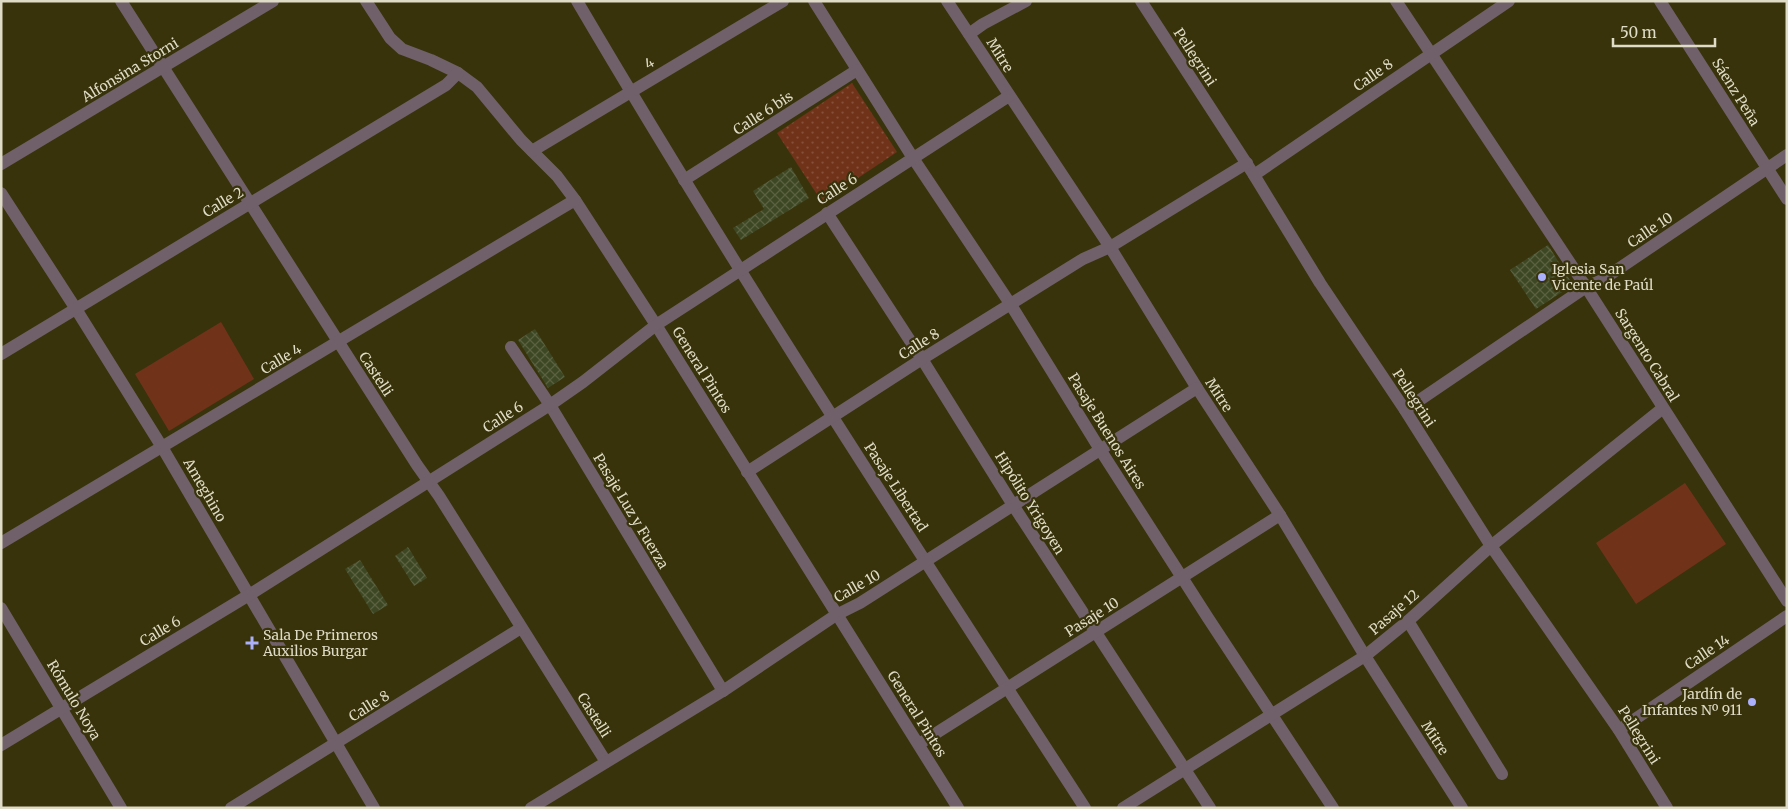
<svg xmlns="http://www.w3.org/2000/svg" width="1788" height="809" viewBox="0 0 1788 809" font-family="Merriweather,serif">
  <defs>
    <pattern id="grass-dots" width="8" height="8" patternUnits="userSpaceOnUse" patternTransform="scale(1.25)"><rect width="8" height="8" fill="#71321a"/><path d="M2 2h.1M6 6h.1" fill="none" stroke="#854f3a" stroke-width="1.8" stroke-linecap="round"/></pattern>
    <pattern id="building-cross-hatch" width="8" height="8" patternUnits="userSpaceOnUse" patternTransform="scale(1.25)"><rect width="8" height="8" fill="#3e4723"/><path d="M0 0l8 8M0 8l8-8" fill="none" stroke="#596141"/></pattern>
  </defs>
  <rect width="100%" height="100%" fill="#39330b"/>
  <path fill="url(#grass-dots)" d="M 852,83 L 897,152 L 822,202 L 777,133 Z"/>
  <g fill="#71321a">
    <path d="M 221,322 L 254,379 L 169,431 L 135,374 Z"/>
    <path d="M 1685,483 L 1726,544 L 1636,604 L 1596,543 Z"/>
  </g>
  <g fill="url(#building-cross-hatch)">
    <path d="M 791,167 L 809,198 L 741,240 L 733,228 L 764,209 L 753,191 Z"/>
    <path d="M 1548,245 L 1573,285 L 1536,309 L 1510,270 Z"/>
    <path d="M 535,329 L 565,377 L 548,388 L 518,340 Z"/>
    <path d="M 408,547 L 427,578 L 414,586 L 395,556 Z"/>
    <path d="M 360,560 L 388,605 L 373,614 L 345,569 Z"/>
  </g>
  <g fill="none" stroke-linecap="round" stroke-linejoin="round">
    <g stroke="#70606a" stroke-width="12">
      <path d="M 121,1 L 417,465 L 439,496 L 606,762"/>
      <path d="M 366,1 L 390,38 L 402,49 L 431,60 L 458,73 L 477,87 L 521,140 L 557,176 L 575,200 L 656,325 L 958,808"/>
      <path d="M 577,1 C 738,275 912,541 1085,808"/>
      <path d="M 814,1 L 913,158 L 1011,305 L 1101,451 L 1208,618 L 1333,808"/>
      <path d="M 947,1 L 1110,247 L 1197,388 L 1280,515 L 1365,656 L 1462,808"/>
      <path d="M 1141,1 L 1254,175 L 1320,283 L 1405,410 L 1491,546 L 1619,730 L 1667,808"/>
      <path d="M 1396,1 L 1586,287 L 1787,601"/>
      <path d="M 1660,1 L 1787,199"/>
      <path d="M 969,34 L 983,24 L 1026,1"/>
      <path d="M 532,151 L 783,1"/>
      <path d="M 1,164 L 273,1"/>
      <path d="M 1254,175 L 1509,1"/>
      <path d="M 684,180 L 857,70"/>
      <path d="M 1,193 L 76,309 L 162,447 L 374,808"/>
      <path d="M 827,213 L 922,359 L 1013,505 L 1210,808"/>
      <path d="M 511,347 L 550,405 L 723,691"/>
      <path d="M 1,354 L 446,85 L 458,73"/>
      <path d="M 1405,410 L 1586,287 L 1602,280 L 1787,155"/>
      <path d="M 747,472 L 922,359 L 1083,259 L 1110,247 L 1247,163"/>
      <path d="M 1,543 L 575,200"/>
      <path d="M 1,608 L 121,808"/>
      <path d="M 1408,621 L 1502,774"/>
      <path d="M 1619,730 L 1787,616"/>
      <path d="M 919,744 L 1280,515"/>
      <path d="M 1,745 L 249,595 L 550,405 L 583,382 L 656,325 L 1009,96"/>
      <path d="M 231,808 L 521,628"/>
      <path d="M 531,808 L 723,691 L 836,615 L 860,603 L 1197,388"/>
      <path d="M 1123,808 L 1365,656 L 1408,621 L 1491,546 L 1663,408"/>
    </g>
  </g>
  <g fill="#aab0fb" stroke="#39330b" stroke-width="2">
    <circle cx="1542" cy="277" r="5"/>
    <path d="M249.5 635.5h5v5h5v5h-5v5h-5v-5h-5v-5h5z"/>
    <circle cx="1752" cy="702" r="5"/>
  </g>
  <g text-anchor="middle" stroke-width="4.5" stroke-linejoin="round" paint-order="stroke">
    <g font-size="14" fill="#dedbc6" stroke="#39330b">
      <text transform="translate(1000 55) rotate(58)" y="5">Mitre</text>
      <text transform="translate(1195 57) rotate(57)" y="5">Pellegrini</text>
      <text transform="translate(649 63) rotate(-31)" y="5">4</text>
      <text transform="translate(130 70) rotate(-31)" y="5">Alfonsina Storni</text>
      <text transform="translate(1373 75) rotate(-35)" y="5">Calle 8</text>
      <text transform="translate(1736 92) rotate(58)" y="5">Sáenz Peña</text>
      <text transform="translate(763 113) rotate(-33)" y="5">Calle 6 bis</text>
      <text transform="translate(837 189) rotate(-33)" y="5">Calle 6</text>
      <text transform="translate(223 202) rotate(-31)" y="5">Calle 2</text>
      <text transform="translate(1650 230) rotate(-34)" y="5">Calle 10</text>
      <text transform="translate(919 344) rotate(-32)" y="5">Calle 8</text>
      <text transform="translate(1647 355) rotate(58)" y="5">Sargento Cabral</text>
      <text transform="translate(281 359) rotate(-31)" y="5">Calle 4</text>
      <text transform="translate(702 370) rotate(58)" y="5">General Pintos</text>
      <text transform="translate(376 374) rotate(57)" y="5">Castelli</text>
      <text transform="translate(1219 395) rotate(57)" y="5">Mitre</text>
      <text transform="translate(1414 398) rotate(57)" y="5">Pellegrini</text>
      <text transform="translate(503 417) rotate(-33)" y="5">Calle 6</text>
      <text transform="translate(1107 431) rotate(58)" y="5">Pasaje Buenos Aires</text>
      <text transform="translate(896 487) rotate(57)" y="5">Pasaje Libertad</text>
      <text transform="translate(205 490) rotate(60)" y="5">Ameghino</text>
      <text transform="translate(1030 503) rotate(58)" y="5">Hipólito Yrigoyen</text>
      <text transform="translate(631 511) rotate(59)" y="5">Pasaje Luz y Fuerza</text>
      <text transform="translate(857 586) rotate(-30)" y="5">Calle 10</text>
      <text transform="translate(1394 612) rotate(-41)" y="5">Pasaje 12</text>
      <text transform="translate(1092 617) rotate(-32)" y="5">Pasaje 10</text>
      <text transform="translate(160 631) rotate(-31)" y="5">Calle 6</text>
      <text transform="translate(1707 652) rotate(-34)" y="5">Calle 14</text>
      <text transform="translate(74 700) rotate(59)" y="5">Rómulo Noya</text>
      <text transform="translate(369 706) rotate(-32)" y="5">Calle 8</text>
      <text transform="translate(917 714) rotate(58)" y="5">General Pintos</text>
      <text transform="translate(594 715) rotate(58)" y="5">Castelli</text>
      <text transform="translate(1639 735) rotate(58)" y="5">Pellegrini</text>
      <text transform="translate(1435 738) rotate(57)" y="5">Mitre</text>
    </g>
    <g font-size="14" fill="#dedbc6" stroke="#39330b" text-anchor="start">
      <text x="1552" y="274">Iglesia San<tspan x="1552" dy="16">Vicente de Paúl</tspan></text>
      <text x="263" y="640">Sala De Primeros<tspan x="263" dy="16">Auxilios Burgar</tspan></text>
      <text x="1742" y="699" text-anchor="end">Jardín de<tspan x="1742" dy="16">Infantes Nº 911</tspan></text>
    </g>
  </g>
  <rect width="1788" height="809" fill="none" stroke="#dedbc6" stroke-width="5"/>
  <path d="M1613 38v8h102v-8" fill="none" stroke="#dedbc6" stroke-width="2.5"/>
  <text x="1620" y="38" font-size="15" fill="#dedbc6" stroke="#39330b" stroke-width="4" paint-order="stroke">50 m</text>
</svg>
